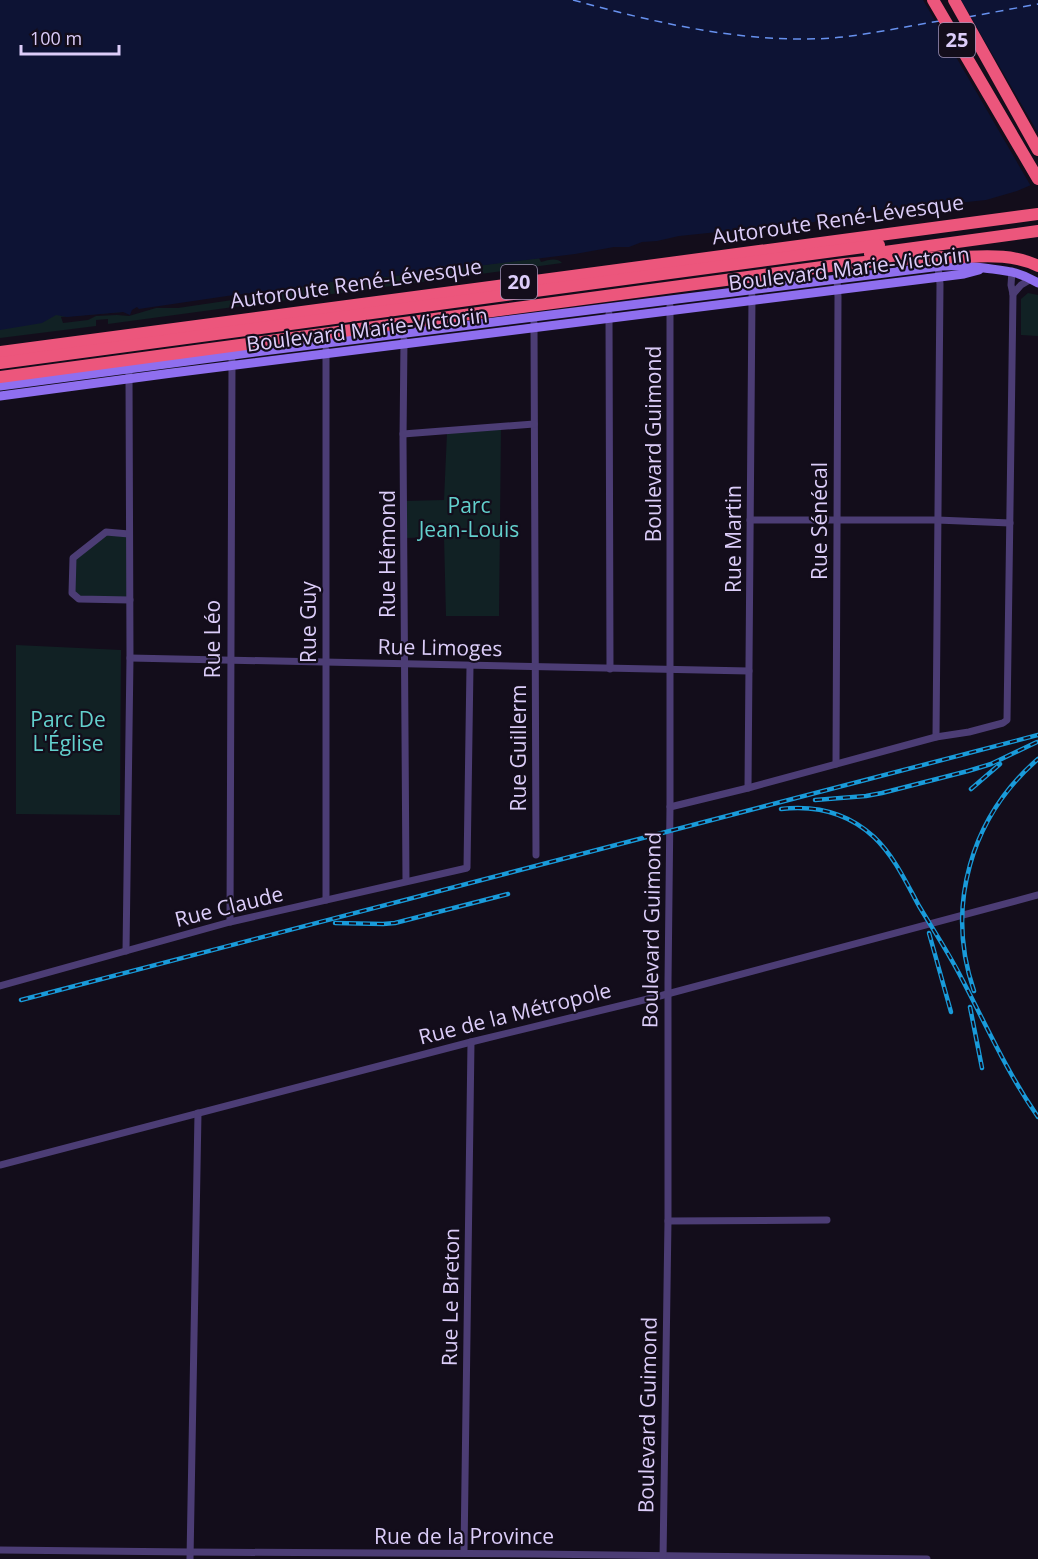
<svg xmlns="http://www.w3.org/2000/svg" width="1038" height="1559" viewBox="0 0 1038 1559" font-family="'Open Sans',sans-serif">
  <rect width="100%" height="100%" fill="#130d1b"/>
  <g fill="#112124">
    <path d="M 539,258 L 541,262 C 548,260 557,257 562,263 L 108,324 L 108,319 L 96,320 L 96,326 L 0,338 L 0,301 L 123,312 L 61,317 L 63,323 L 88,320 L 96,316 L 117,315 L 129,316 L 156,308 L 178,308 L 272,294 L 282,290 L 326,284 L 330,282 L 369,279 Z"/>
    <path d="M 1028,293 L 1038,295 L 1038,336 L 1021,335 L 1021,299 Z"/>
    <path d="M 501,429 L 499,616 L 446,616 L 444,537 L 405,538 L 405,501 L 444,500 L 447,433 Z"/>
    <path d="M 106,532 L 129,534 L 130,600 L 79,599 L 72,593 L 73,558 Z"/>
    <path d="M 16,645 L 121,650 L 120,815 L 16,814 Z"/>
  </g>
  <path fill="#0d1334" d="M 0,0 L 1038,0 L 1038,182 L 1017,191 L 986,200 L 957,203 L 943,200 L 931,205 L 877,210 L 863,213 L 830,215 L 814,222 L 679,236 L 657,241 L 642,242 L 629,247 L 614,247 L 575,254 L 369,279 L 330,282 L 326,284 L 227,296 L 139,309 L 137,307 L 132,310 L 130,315 L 123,312 L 67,317 L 56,315 L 42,323 L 0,330 Z"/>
  <path fill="#130d1b" d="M 923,0 L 961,0 L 1038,133 L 1038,185 L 1032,188 Z"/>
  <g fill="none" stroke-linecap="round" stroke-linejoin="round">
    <g stroke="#6791ee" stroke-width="1.5" stroke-dasharray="8 6" stroke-linecap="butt">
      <path d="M 573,0 C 660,24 754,46 844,37 C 876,33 908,26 940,21"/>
      <path d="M 968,17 L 1038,4"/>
    </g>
    <g stroke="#4c3d75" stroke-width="7">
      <path d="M 1013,294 L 1021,285 L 1031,279"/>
      <path d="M 609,314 L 610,669"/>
      <path d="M 534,323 L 536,855"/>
      <path d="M 404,340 L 403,439 L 406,881"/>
      <path d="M 326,350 L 326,900"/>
      <path d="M 403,434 L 534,424"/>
      <path d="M 750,520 L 937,520 L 1010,523"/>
      <path d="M 129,534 L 106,532 L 73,558 L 72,593 L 79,599 L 130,600"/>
      <path d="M 130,658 L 749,671"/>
      <path d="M 936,737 L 940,284 L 938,267"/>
      <path d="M 836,764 L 838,297 L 837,279"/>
      <path d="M 748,788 L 752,296"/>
      <path d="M 670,807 L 748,788 L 936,737 L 969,732 L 1003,723 L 1007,720 L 1013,294 L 1011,285 L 1012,271"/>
      <path d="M 230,922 L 232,361"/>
      <path d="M 126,951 L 130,658 L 129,374"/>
      <path d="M 0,986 L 230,922 L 467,868 L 470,666"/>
      <path d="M 0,1165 L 471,1042 L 656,997 L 1038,895"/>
      <path d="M 668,1221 L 827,1220"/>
      <path d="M 0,1550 L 190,1552 L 536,1554 L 927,1559"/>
      <path d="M 464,1553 L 471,1042"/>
      <path d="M 190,1559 L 198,1113"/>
      <path d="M 663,1559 L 668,1221 L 668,982 L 670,807 L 670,306"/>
    </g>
    <g stroke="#8f6fef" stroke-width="9">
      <path d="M 0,386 L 263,351 L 941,266 C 956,265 969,266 984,268 C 1006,271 1019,271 1038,283"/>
      <path d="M 0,396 L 172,373 L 964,274 L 979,270"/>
    </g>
    <g stroke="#ec567c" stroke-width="12">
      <path d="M 933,0 L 1038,179"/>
      <path d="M 954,0 L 1038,150"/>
      <path d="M 870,254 L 1038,231"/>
      <path d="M 0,352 L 1038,214"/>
      <path d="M 0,363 L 879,245"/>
      <path d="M 0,377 L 845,264 C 883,260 922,257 961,257 C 987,256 1014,254 1038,266"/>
    </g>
    <defs>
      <g id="rail">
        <path d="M 971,789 L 1000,764"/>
        <path d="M 815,800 L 866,796 L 882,793 L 968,771 L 991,764 L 1037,742"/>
        <path d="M 781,809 C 816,805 848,813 874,837 C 894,856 906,882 919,906 C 934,931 950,955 963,981 C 987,1027 1008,1074 1038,1117"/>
        <path d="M 335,923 L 383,924 L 395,923 L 508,894"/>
        <path d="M 929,933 L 951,1012"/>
        <path d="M 974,991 C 945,906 971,817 1038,759"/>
        <path d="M 21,1000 L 1038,735"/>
        <path d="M 970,1007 L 982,1068"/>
      </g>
    </defs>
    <use href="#rail" stroke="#199bda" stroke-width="4.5"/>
    <use href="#rail" stroke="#130d1b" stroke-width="2" stroke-dasharray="7" stroke-linecap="butt"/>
  </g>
  <g text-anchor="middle" stroke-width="4.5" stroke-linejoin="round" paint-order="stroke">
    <g fill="#130d1b" stroke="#a093b6" stroke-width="1.5">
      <rect x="939" y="23" width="36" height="34" rx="4.5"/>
      <rect x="501" y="265" width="36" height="34" rx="4.5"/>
    </g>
    <g font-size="20" font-weight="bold" fill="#dccdf9">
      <text x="957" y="47">25</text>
      <text x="519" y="289">20</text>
    </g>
    <g font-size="21" fill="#dccdf9" stroke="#130d1b">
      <text transform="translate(838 220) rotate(-8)" y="7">Autoroute René-Lévesque</text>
      <text transform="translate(849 269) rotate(-7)" y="7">Boulevard Marie-Victorin</text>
      <text transform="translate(356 284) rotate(-8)" y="7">Autoroute René-Lévesque</text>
      <text transform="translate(367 330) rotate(-7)" y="7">Boulevard Marie-Victorin</text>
      <text transform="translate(654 444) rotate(-90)" y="7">Boulevard Guimond</text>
      <text transform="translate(820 521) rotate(-90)" y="7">Rue Sénécal</text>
      <text transform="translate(734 539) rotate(-90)" y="7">Rue Martin</text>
      <text transform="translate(388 554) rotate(-90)" y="7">Rue Hémond</text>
      <text transform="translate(309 622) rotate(-90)" y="7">Rue Guy</text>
      <text transform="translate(213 639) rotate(-90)" y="7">Rue Léo</text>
      <text transform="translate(440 648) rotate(1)" y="7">Rue Limoges</text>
      <text transform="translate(519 748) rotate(-90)" y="7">Rue Guillerm</text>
      <text transform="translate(229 907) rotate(-14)" y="7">Rue Claude</text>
      <text transform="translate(652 930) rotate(-89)" y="7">Boulevard Guimond</text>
      <text transform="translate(515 1014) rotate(-14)" y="7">Rue de la Métropole</text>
      <text transform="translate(451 1297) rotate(-89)" y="7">Rue Le Breton</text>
      <text transform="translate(648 1415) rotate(-89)" y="7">Boulevard Guimond</text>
      <text x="464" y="1544">Rue de la Province</text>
    </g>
    <g font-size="21" fill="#63d0cd" stroke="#130d1b">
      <text x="469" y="513">Parc<tspan x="469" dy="24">Jean-Louis</tspan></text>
      <text x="68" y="727">Parc De<tspan x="68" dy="24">L'Église</tspan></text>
    </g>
  </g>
  <path d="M21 45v9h98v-9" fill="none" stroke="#dccdf9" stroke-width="3"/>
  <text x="30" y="45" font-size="18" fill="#dccdf9" stroke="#130d1b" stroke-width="4.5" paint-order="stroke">100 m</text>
</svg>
